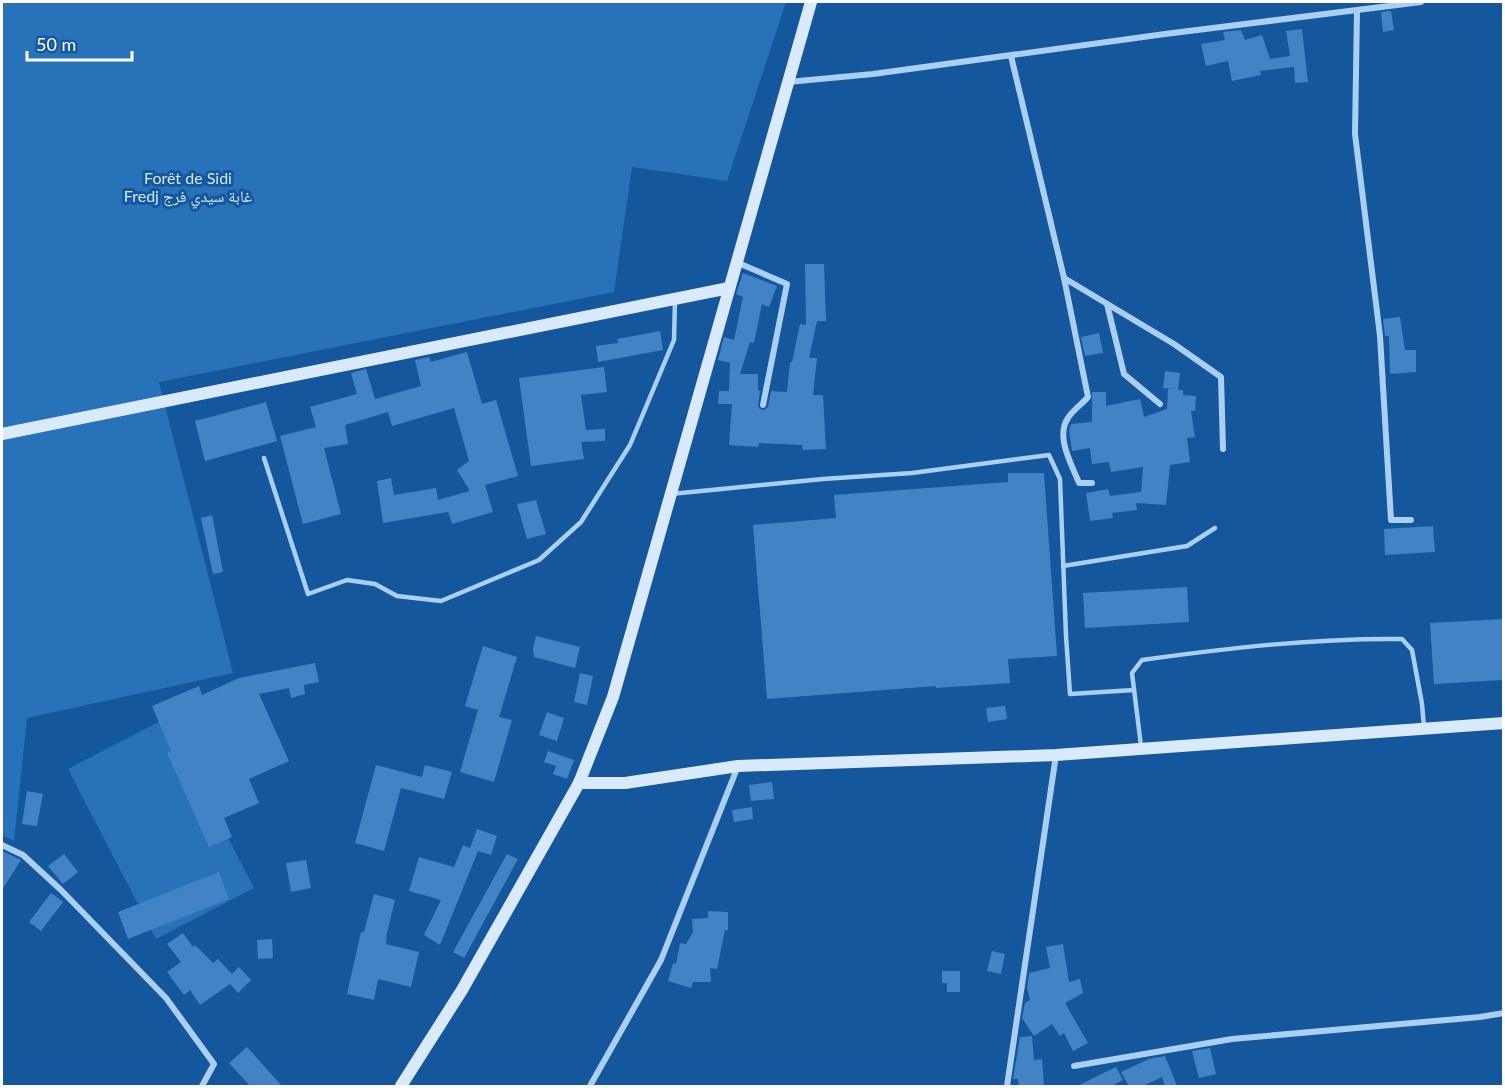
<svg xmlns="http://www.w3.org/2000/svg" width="1505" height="1088" viewBox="0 0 1505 1088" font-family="Lato,'Noto Naskh Arabic',sans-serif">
  <rect width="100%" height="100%" fill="#14579c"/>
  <g fill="#2772b9">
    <path d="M 2,2 L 786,2 L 727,181 L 632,167 L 614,292 L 159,382 L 233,673 L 27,718 L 14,841 L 2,835 Z"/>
    <path d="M 166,718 L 254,888 L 156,939 L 68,769 Z"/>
  </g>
  <g fill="#4183c4">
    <path d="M 1391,11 L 1394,30 L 1383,32 L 1381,12 Z"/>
    <path d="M 1302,29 L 1308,82 L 1295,83 L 1294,67 L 1260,71 L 1261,75 L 1232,81 L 1228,61 L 1206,66 L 1201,44 L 1225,40 L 1223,32 L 1241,30 L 1245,40 L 1262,35 L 1270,59 L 1290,56 L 1286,31 Z"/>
    <path d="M 805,264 L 824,264 L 826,321 L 817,321 L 809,358 L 817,358 L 813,395 L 823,395 L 826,449 L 803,450 L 802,445 L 759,443 L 758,447 L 729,445 L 732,404 L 718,404 L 719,391 L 729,391 L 730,363 L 718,360 L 724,337 L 734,340 L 743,297 L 736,294 L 743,273 L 777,286 L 769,307 L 762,304 L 754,343 L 750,342 L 740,374 L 758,374 L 758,390 L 760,391 L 758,406 L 760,409 L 764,410 L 768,407 L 771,391 L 787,392 L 790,362 L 792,362 L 800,324 L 806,325 Z"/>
    <path d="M 1400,317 L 1405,350 L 1416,350 L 1416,372 L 1390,374 L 1389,336 L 1385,336 L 1383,319 Z"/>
    <path d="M 660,331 L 663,350 L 598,362 L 596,346 L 618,343 L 617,339 Z"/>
    <path d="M 1099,333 L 1103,353 L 1085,356 L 1081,337 Z"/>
    <path d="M 467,352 L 482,404 L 496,400 L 518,476 L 485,485 L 493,512 L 452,524 L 448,512 L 383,523 L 377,481 L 391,478 L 394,495 L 436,488 L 438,500 L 470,491 L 457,470 L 469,461 L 454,408 L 392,426 L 388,412 L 345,425 L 348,444 L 324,448 L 341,514 L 303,524 L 280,436 L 316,427 L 310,407 L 357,394 L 351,373 L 366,369 L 375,399 L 421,386 L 415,360 L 429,357 L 431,362 Z"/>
    <path d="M 604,367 L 607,392 L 581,395 L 586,430 L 605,429 L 605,441 L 581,442 L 584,459 L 531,466 L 519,378 Z"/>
    <path d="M 1165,371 L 1180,373 L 1178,390 L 1183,390 L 1183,395 L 1196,396 L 1195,411 L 1191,411 L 1195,437 L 1187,438 L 1190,462 L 1170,465 L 1166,505 L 1136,503 L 1137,510 L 1112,513 L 1113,518 L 1090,521 L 1086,493 L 1108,489 L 1110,496 L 1141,492 L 1143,467 L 1111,472 L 1109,462 L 1092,464 L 1090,448 L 1072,451 L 1069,430 L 1071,424 L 1092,422 L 1092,392 L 1106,392 L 1106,406 L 1140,399 L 1144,417 L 1167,409 L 1168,389 L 1176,389 L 1163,388 Z"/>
    <path d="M 266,402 L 277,441 L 205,461 L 195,421 Z"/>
    <path d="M 1008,473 L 1044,473 L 1057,656 L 1008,659 L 1010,683 L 936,688 L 936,686 L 767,699 L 753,525 L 836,518 L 834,495 L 1008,482 Z"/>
    <path d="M 536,500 L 546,534 L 527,539 L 517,504 Z"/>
    <path d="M 212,515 L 223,572 L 213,574 L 201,518 Z"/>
    <path d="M 1433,526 L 1435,552 L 1385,555 L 1384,529 Z"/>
    <path d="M 1187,587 L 1189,622 L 1085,628 L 1083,593 Z"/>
    <path d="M 1503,619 L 1503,680 L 1434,684 L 1430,623 Z"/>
    <path d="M 536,636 L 580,647 L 575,668 L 534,657 L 533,648 Z"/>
    <path d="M 483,646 L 517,657 L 499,717 L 512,720 L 494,782 L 460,772 L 478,710 L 465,706 Z"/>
    <path d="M 315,663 L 319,682 L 304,685 L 305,694 L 291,698 L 289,688 L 259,694 L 289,761 L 249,779 L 259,803 L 224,818 L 232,837 L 209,847 L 167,753 L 171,751 L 152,706 L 199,686 L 202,695 L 239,678 Z"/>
    <path d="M 580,673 L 593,676 L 587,705 L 574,702 Z"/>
    <path d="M 1005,706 L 1007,719 L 988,722 L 986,708 Z"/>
    <path d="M 547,712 L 564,718 L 557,741 L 539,735 Z"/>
    <path d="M 548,751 L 574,760 L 567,779 L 553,774 L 556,766 L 544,762 Z"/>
    <path d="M 376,765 L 422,777 L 425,765 L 452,772 L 444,799 L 401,788 L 384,851 L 355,843 Z"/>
    <path d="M 772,782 L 774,799 L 751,801 L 749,785 Z"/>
    <path d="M 27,791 L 43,794 L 37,826 L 22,824 Z"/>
    <path d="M 752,807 L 753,819 L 734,822 L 732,810 Z"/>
    <path d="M 477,829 L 497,836 L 491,855 L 478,851 L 440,945 L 424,935 L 441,900 L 409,891 L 419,857 L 454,867 L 463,845 L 470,848 Z"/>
    <path d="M 2,851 L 21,860 L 2,890 Z"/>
    <path d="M 64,854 L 78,872 L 63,884 L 48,866 Z"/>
    <path d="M 507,854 L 518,859 L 464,958 L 453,952 Z"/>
    <path d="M 306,860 L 311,888 L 291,892 L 286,863 Z"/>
    <path d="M 219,872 L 229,899 L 128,939 L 118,912 Z"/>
    <path d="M 51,893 L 63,902 L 41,931 L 29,922 Z"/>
    <path d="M 374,894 L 395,900 L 386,937 L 387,937 L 386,944 L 419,952 L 411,987 L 378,979 L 374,1000 L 347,994 L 361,932 L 364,932 Z"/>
    <path d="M 708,911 L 728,912 L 728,930 L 725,930 L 717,969 L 710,968 L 711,982 L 693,982 L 691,988 L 668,981 L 673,963 L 676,964 L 680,943 L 686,944 L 693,932 L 692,919 L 708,918 Z"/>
    <path d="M 183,933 L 193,947 L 195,945 L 213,963 L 218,959 L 232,974 L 239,967 L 251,980 L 238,993 L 230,984 L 200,1005 L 190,990 L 184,995 L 167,972 L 181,962 L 167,944 Z"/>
    <path d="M 272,939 L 273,958 L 258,959 L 257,940 Z"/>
    <path d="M 1063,944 L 1069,982 L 1080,979 L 1083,993 L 1065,1003 L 1088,1043 L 1073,1051 L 1064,1033 L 1060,1036 L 1052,1024 L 1034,1036 L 1022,1018 L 1025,1003 L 1030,1000 L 1027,988 L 1029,973 L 1050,968 L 1046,947 Z"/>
    <path d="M 992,951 L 1005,954 L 1001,974 L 987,971 Z"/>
    <path d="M 942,971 L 960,971 L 960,992 L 947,992 L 947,983 L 942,983 Z"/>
    <path d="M 1032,1036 L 1034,1060 L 1042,1059 L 1044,1086 L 1019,1086 L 1018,1079 L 1013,1079 L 1020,1037 Z"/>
    <path d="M 247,1047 L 282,1086 L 250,1086 L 229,1063 Z"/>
    <path d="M 1210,1048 L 1216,1074 L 1199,1078 L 1192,1051 Z"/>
    <path d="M 1165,1056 L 1177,1086 L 1165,1086 L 1162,1077 L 1143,1086 L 1129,1086 L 1121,1072 L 1149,1059 Z"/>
    <path d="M 1116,1067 L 1123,1080 L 1111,1086 L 1077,1086 Z"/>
  </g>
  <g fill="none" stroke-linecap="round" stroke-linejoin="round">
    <g stroke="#aacff3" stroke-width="4.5">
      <path d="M 264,458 L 308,594 L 347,580 L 375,584 L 397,596 L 441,601 L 539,560 L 581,522 L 630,445 L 674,340 L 675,300"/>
      <path d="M 671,494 L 823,479 L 912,473 L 1049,455 L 1060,479 L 1066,636 L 1070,694 L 1134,690"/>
      <path d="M 1063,566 L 1187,546 L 1215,528"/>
      <path d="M 1141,746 L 1132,673 L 1142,660 C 1228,648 1315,638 1402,639 L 1412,650 L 1422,704 L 1424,727"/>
    </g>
    <g stroke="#aacff3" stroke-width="6">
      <path d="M 1357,11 L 1355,134 L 1380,336 L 1391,520 L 1411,520"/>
      <path d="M 1011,56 L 1064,278 L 1088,397 C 1082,404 1072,411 1068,418 C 1055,437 1072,465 1079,483 L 1092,483"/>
      <path d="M 788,82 L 873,74 L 1165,34 L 1421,2"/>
      <path d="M 736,262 L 787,284 L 763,405"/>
      <path d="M 1064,278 L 1174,344 L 1221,377 L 1223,449"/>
      <path d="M 1107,304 L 1124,374 L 1160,404"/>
      <path d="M 2,845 L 23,855 L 61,890 L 166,998 L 214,1064 L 202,1086"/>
      <path d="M 1074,1066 L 1232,1039 L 1480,1017 L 1504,1013"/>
      <path d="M 590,1086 L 661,960 L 738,766"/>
      <path d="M 1007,1086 L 1056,755"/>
    </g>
    <g stroke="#d9eafd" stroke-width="12">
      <path d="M 2,434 L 729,288"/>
      <path d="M 579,783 L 625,783 L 738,766 L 1056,755 L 1504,723"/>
      <path d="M 401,1086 L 462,990 L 579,783 L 613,697 L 811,2"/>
    </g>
  </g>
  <g text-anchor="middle" stroke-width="6" stroke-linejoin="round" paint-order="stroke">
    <g font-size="16" fill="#d2e8fd" stroke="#14579c">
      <text x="188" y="184">Forêt de Sidi<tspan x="188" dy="18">Fredj غابة سيدي فرج</tspan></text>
    </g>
  </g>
  <rect width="1505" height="1088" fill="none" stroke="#ffffff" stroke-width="6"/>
  <path d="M27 51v9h105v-9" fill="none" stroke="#ffffff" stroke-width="3"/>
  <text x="36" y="51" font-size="18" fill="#ffffff" stroke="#14579c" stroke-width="4.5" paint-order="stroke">50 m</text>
</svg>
